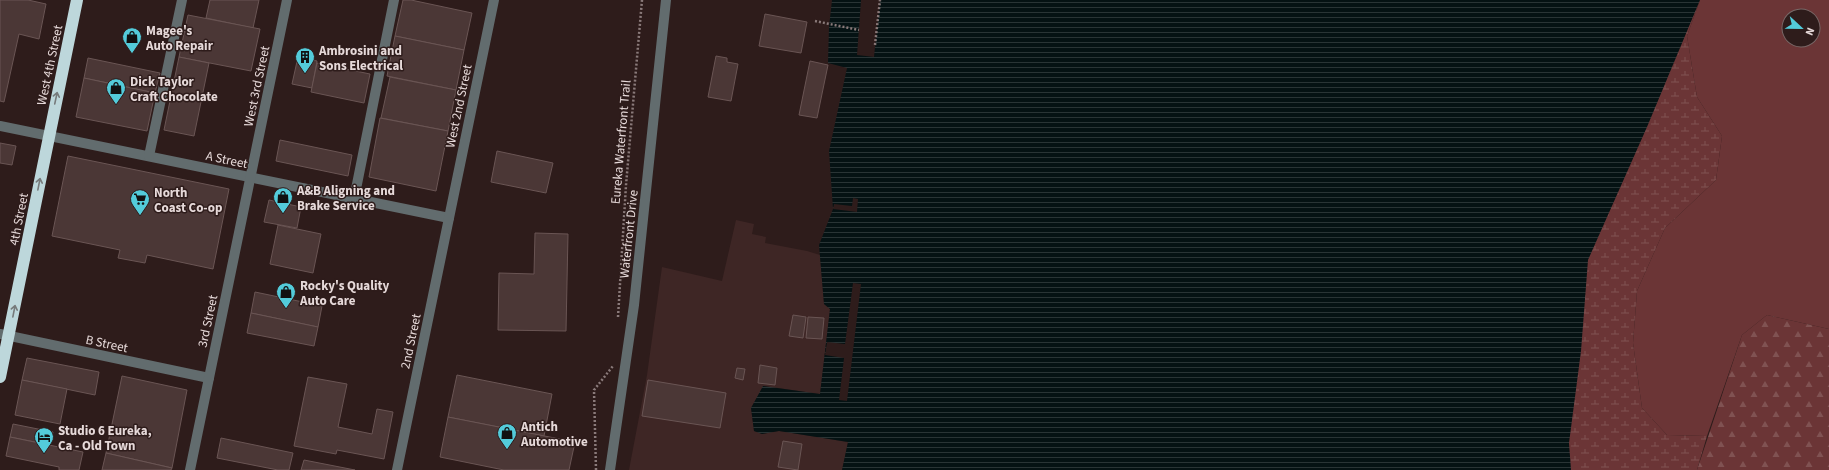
<svg xmlns="http://www.w3.org/2000/svg" width="1829" height="470" viewBox="0 0 1829 470" font-family="'Source Sans 3',sans-serif">
  <defs>
    <pattern id="forest-firs" width="22" height="20" patternUnits="userSpaceOnUse"><rect width="22" height="20" fill="#6b3536"/><path d="M5 1l3.5 6h-7zM16 11l3.5 6h-7z" fill="#805252"/></pattern>
    <pattern id="wetland-marsh" width="20" height="14" patternUnits="userSpaceOnUse"><rect width="20" height="14" fill="#6b3536"/><path d="M1 5h8M5 5V1M11 12h8M15 12V8" fill="none" stroke="#805252"/></pattern>
    <pattern id="water-rules" width="6" height="5" patternUnits="userSpaceOnUse"><rect width="6" height="5" fill="#051213"/><path d="M0 2.5h6" fill="none" stroke="#293435"/></pattern>
  </defs>
  <rect width="100%" height="100%" fill="#2e1c1b"/>
  <path fill="#3e2625" d="M 736,220 L 754,224 L 752,234 L 766,237 L 765,243 L 807,251 L 820,255 L 824,304 L 830,309 L 820,394 L 764,386 L 751,408 L 754,431 L 762,434 L 779,431 L 848,442 L 842,470 L 629,470 L 647,375 L 662,267 L 722,281 Z"/>
  <path fill="#6b3536" fill-rule="evenodd" d="M 1700,0 L 1829,0 L 1829,329 L 1767,315 L 1742,335 L 1707,436 L 1667,435 L 1642,408 L 1633,343 L 1637,291 L 1665,228 L 1716,180 L 1722,136 L 1697,97 L 1687,36 ZM 1789,16 L 1813,16 L 1813,40 L 1789,40 Z"/>
  <path fill="url(#forest-firs)" d="M 1767,315 L 1829,329 L 1829,470 L 1697,470 L 1742,335 Z"/>
  <path fill="url(#wetland-marsh)" d="M 1509,0 L 1700,0 L 1687,36 L 1697,97 L 1722,136 L 1716,180 L 1665,228 L 1637,291 L 1633,343 L 1642,408 L 1667,435 L 1707,436 L 1697,470 L 1523,470 Z"/>
  <path fill="url(#water-rules)" d="M 832,0 L 1700,0 L 1647,127 L 1588,260 L 1581,351 L 1569,443 L 1571,470 L 842,470 L 848,442 L 779,431 L 762,434 L 754,431 L 751,408 L 763,386 L 820,394 L 830,309 L 824,304 L 819,245 L 833,209 L 829,151 L 847,68 L 828,63 L 829,27 Z"/>
  <g fill="#2e1c1b">
    <path d="M 861,0 L 880,0 L 874,57 L 857,55 Z"/>
    <path d="M 853,198 L 858,199 L 857,212 L 833,209 L 834,204 L 852,206 Z"/>
    <path d="M 853,283 L 861,284 L 847,401 L 839,400 L 844,358 L 825,355 L 827,342 L 845,344 Z"/>
  </g>
  <g fill="#4b3736" stroke="#6a5554">
    <path d="M 0,0 L 28,0 L 46,4 L 39,39 L 19,34 L 4,102 L 0,101 Z"/>
    <path d="M 210,0 L 259,0 L 253,28 L 206,18 Z"/>
    <path d="M 403,0 L 411,0 L 472,13 L 464,50 L 395,36 Z"/>
    <path d="M 765,14 L 807,22 L 801,53 L 759,46 Z"/>
    <path d="M 188,15 L 260,29 L 251,71 L 179,57 Z"/>
    <path d="M 395,36 L 464,50 L 456,90 L 387,76 Z"/>
    <path d="M 716,56 L 727,58 L 727,62 L 738,64 L 731,101 L 708,97 Z"/>
    <path d="M 179,57 L 209,63 L 194,136 L 164,130 Z"/>
    <path d="M 298,57 L 317,61 L 312,88 L 292,84 Z"/>
    <path d="M 88,58 L 160,73 L 155,93 L 84,78 Z"/>
    <path d="M 810,61 L 828,65 L 817,118 L 799,115 Z"/>
    <path d="M 317,63 L 370,74 L 364,103 L 311,92 Z"/>
    <path d="M 390,77 L 456,90 L 448,131 L 381,118 Z"/>
    <path d="M 84,78 L 155,93 L 147,131 L 76,117 Z"/>
    <path d="M 380,118 L 448,131 L 436,191 L 369,177 Z"/>
    <path d="M 280,140 L 352,155 L 348,176 L 276,161 Z"/>
    <path d="M 0,143 L 16,146 L 12,165 L 0,163 Z"/>
    <path d="M 497,151 L 553,163 L 546,193 L 491,182 Z"/>
    <path d="M 68,156 L 229,189 L 213,269 L 147,255 L 145,263 L 118,258 L 120,250 L 52,236 Z"/>
    <path d="M 269,200 L 301,207 L 297,228 L 264,222 Z"/>
    <path d="M 278,225 L 321,234 L 313,273 L 270,264 Z"/>
    <path d="M 535,233 L 568,234 L 566,331 L 498,330 L 499,273 L 534,274 Z"/>
    <path d="M 255,292 L 322,306 L 318,327 L 251,313 Z"/>
    <path d="M 251,313 L 318,327 L 314,346 L 247,333 Z"/>
    <path d="M 793,315 L 806,317 L 803,338 L 789,336 Z"/>
    <path d="M 808,317 L 824,318 L 822,339 L 806,338 Z"/>
    <path d="M 27,358 L 99,372 L 95,395 L 22,380 Z"/>
    <path d="M 760,365 L 777,368 L 775,385 L 758,383 Z"/>
    <path d="M 737,368 L 745,369 L 743,380 L 735,378 Z"/>
    <path d="M 457,375 L 552,394 L 544,436 L 448,417 Z"/>
    <path d="M 122,376 L 187,390 L 172,468 L 106,453 Z"/>
    <path d="M 308,377 L 347,384 L 338,427 L 372,434 L 377,409 L 393,412 L 384,459 L 337,450 L 336,454 L 294,446 Z"/>
    <path d="M 22,380 L 67,389 L 60,424 L 15,415 Z"/>
    <path d="M 648,380 L 726,393 L 720,428 L 642,416 Z"/>
    <path d="M 448,417 L 575,442 L 569,470 L 504,470 L 440,457 Z"/>
    <path d="M 13,424 L 53,432 L 50,445 L 10,437 Z"/>
    <path d="M 10,437 L 83,452 L 79,470 L 59,470 L 59,467 L 6,456 Z"/>
    <path d="M 221,438 L 293,453 L 289,470 L 278,470 L 217,458 Z"/>
    <path d="M 783,441 L 802,444 L 798,470 L 778,467 Z"/>
    <path d="M 106,453 L 172,468 L 171,470 L 102,470 Z"/>
    <path d="M 304,460 L 355,470 L 301,470 Z"/>
  </g>
  <g fill="none" stroke-linecap="round" stroke-linejoin="round">
    <g stroke="#8a7a7a" stroke-width="2.5" stroke-dasharray="2 2" stroke-linecap="butt">
      <path d="M 815,21 L 859,30"/>
      <path d="M 875,45 L 880,0"/>
      <path d="M 618,317 L 626,185 L 642,0"/>
      <path d="M 596,470 L 594,390 L 613,366"/>
    </g>
    <g stroke="#626c6e" stroke-width="10">
      <path d="M 0,126 L 449,218"/>
      <path d="M 149,156 L 182,0"/>
      <path d="M 354,199 L 394,0"/>
      <path d="M 0,334 L 209,378"/>
      <path d="M 190,470 L 287,0"/>
      <path d="M 397,470 L 494,0"/>
      <path d="M 610,470 L 634,305 L 666,0"/>
    </g>
    <path stroke="#bdd7db" stroke-width="12" d="M 0,377 L 77,0"/>
  </g>
  <defs><path id="oneway-shaft" d="M-6 0H5M1.5-3L5.5 0L1.5 3" fill="none" stroke-width="1.6" stroke-linecap="round" stroke-linejoin="round"/></defs>
  <g stroke="#767a7b">
    <use href="#oneway-shaft" transform="translate(56 98) rotate(-78)"/>
    <use href="#oneway-shaft" transform="translate(39 184) rotate(-79)"/>
    <use href="#oneway-shaft" transform="translate(14 311) rotate(-79)"/>
  </g>
  <defs>
    <symbol id="shop-pin" viewBox="-11 -11 22 30"><path d="M0 17L-7.5 6A9.5 9.5 0 1 1 7.5 6Z" fill="#53cbda" stroke="#2e1c1b"/><path d="M-5-2.5h2.3a2.7 3.5 0 0 1 5.4 0H5L5.5 6h-11ZM-1.5-2.5h3a1.5 2.3 0 0 0-3 0Z" fill="#111"/></symbol>
    <symbol id="building-pin" viewBox="-11 -11 22 30"><path d="M0 17L-7.5 6A9.5 9.5 0 1 1 7.5 6Z" fill="#53cbda" stroke="#2e1c1b"/><path d="M-4-6H4V6H1V3H-1V6H-4ZM-2.5-4.3h1.7v1.8h-1.7ZM.8-4.3h1.7v1.8H.8ZM-2.5-1h1.7V.8h-1.7ZM.8-1h1.7V.8H.8Z" fill="#111"/></symbol>
    <symbol id="supermarket-pin" viewBox="-11 -11 22 30"><path d="M0 17L-7.5 6A9.5 9.5 0 1 1 7.5 6Z" fill="#53cbda" stroke="#2e1c1b"/><path d="M-6-5.5h2.5l.6 2H6L4.5 2H-2.5L-4.4-4H-6ZM-1.5 3.2a1.3 1.3 0 1 0 .1 0ZM3 3.2a1.3 1.3 0 1 0 .1 0Z" fill="#111"/></symbol>
    <symbol id="hotel-pin" viewBox="-11 -11 22 30"><path d="M0 17L-7.5 6A9.5 9.5 0 1 1 7.5 6Z" fill="#53cbda" stroke="#2e1c1b"/><path d="M-6-4.5h1.5V1H6V5H4.5V3h-9V5H-6ZM-4 0a1.8 1.8 0 1 1 3.6 0ZM.5 0V-2.5h3Q6-2.5 6 0Z" fill="#111"/></symbol>
  </defs>
  <g fill-rule="evenodd">
    <use href="#shop-pin" x="121" y="26" width="22" height="30"/>
    <use href="#building-pin" x="294" y="46" width="22" height="30"/>
    <use href="#shop-pin" x="105" y="77" width="22" height="30"/>
    <use href="#shop-pin" x="272" y="186" width="22" height="30"/>
    <use href="#supermarket-pin" x="129" y="188" width="22" height="30"/>
    <use href="#shop-pin" x="275" y="281" width="22" height="30"/>
    <use href="#shop-pin" x="496" y="422" width="22" height="30"/>
    <use href="#hotel-pin" x="33" y="426" width="22" height="30"/>
  </g>
  <g text-anchor="middle" stroke-width="3" stroke-linejoin="round" paint-order="stroke">
    <g font-size="13" font-weight="bold" fill="#e6d9d9" stroke="#2e1c1b" text-anchor="start">
      <text x="146" y="35">Magee's<tspan x="146" dy="15">Auto Repair</tspan></text>
      <text x="319" y="55">Ambrosini and<tspan x="319" dy="15">Sons Electrical</tspan></text>
      <text x="130" y="86">Dick Taylor<tspan x="130" dy="15">Craft Chocolate</tspan></text>
      <text x="297" y="195">A&amp;B Aligning and<tspan x="297" dy="15">Brake Service</tspan></text>
      <text x="154" y="197">North<tspan x="154" dy="15">Coast Co-op</tspan></text>
      <text x="300" y="290">Rocky's Quality<tspan x="300" dy="15">Auto Care</tspan></text>
      <text x="521" y="431">Antich<tspan x="521" dy="15">Automotive</tspan></text>
      <text x="58" y="435">Studio 6 Eureka,<tspan x="58" dy="15">Ca - Old Town</tspan></text>
    </g>
    <g font-size="13" fill="#e6d9d9" stroke="#2e1c1b">
      <text transform="translate(49 65) rotate(-78)" y="5">West 4th Street</text>
      <text transform="translate(256 86) rotate(-78)" y="5">West 3rd Street</text>
      <text transform="translate(458 106) rotate(-78)" y="5">West 2nd Street</text>
      <text transform="translate(620 142) rotate(-85)" y="5">Eureka Waterfront Trail</text>
      <text transform="translate(227 159) rotate(12)" y="5">A Street</text>
      <text transform="translate(18 219) rotate(-79)" y="5">4th Street</text>
      <text transform="translate(628 234) rotate(-84)" y="5">Waterfront Drive</text>
      <text transform="translate(207 321) rotate(-78)" y="5">3rd Street</text>
      <text transform="translate(410 341) rotate(-78)" y="5">2nd Street</text>
      <text transform="translate(107 343) rotate(12)" y="5">B Street</text>
    </g>
  </g>
  <g transform="translate(1801 28) rotate(112)"><circle r="19" fill="#2e1c1b" stroke="#786867"/>
  <path d="M0-3L7 15L0 10L-7 15Z" fill="#53cbda"/>
  <text y="-6" font-size="11" font-weight="bold" text-anchor="middle" fill="#e6d9d9">N</text>
  </g>
</svg>
